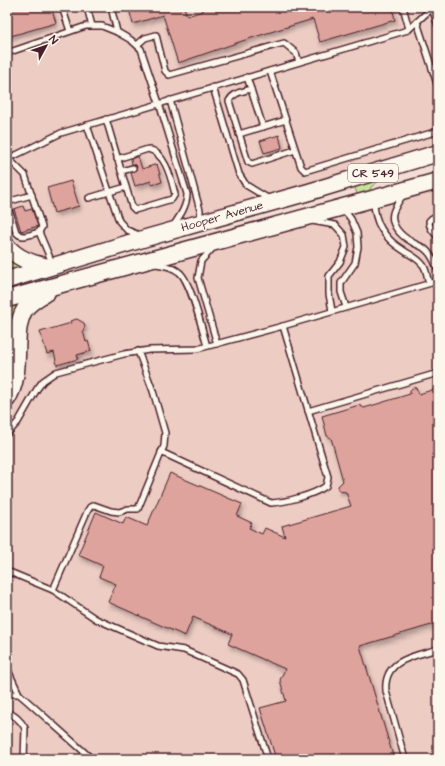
<svg xmlns="http://www.w3.org/2000/svg" width="445" height="766" viewBox="0 0 445 766" font-family="'Architects Daughter',sans-serif">
  <defs>
    <filter id="shadow"><feDropShadow dx="2" dy="3.5" stdDeviation="2" flood-color="#0004"/></filter>
  </defs>
  <rect width="100%" height="100%" fill="#f2ded4"/>
  <filter id="ink" filterUnits="userSpaceOnUse"><feTurbulence type="fractalNoise" baseFrequency=".025" numOctaves="2"/><feDisplacementMap in="SourceGraphic" scale="8" xChannelSelector="R" yChannelSelector="G"/><feConvolveMatrix kernelMatrix="1 2 1 2 8 2 1 2 1" color-interpolation-filters="sRGB"/></filter>
  <g filter="url(#ink)">
    <g fill="#ecccc3">
      <path d="M 7,7 L 438,7 L 438,146 L 41,259 L 18,245 L 7,215 Z"/>
      <path d="M 438,190 L 438,759 L 7,759 L 7,406 L 25,318 L 40,300 Z"/>
    </g>
    <g fill="#c8e39a" stroke="#898162">
      <path d="M 378,179 L 379,181 L 371,187 L 368,193 L 358,197 L 354,185 Z"/>
      <path d="M 7,253 L 20,265 L 20,267 L 7,271 Z"/>
      <path d="M 28,299 L 10,342 L 7,336 L 7,307 Z"/>
    </g>
    <g fill="#dda39c" stroke="#4a1f2b" filter="url(#shadow)">
      <path d="M 7,7 L 51,7 L 56,23 L 7,37 Z"/>
      <path d="M 131,7 L 184,7 L 187,16 L 203,11 L 201,7 L 392,7 L 395,20 L 320,42 L 313,19 L 248,39 L 178,63 L 163,15 L 133,24 L 129,9 L 132,8 Z"/>
      <path d="M 279,135 L 282,148 L 264,153 L 260,141 Z"/>
      <path d="M 138,156 L 142,169 L 157,164 L 162,182 L 152,185 L 151,181 L 135,186 L 131,173 L 135,171 L 137,167 L 136,165 L 132,164 L 131,159 Z"/>
      <path d="M 71,181 L 79,206 L 54,213 L 47,188 Z"/>
      <path d="M 23,206 L 25,211 L 32,209 L 38,226 L 21,231 L 14,209 Z"/>
      <path d="M 77,319 L 84,323 L 85,326 L 83,331 L 86,342 L 88,341 L 91,351 L 77,355 L 78,359 L 57,365 L 54,352 L 47,354 L 40,332 L 71,323 L 70,321 Z"/>
      <path d="M 414,387 L 417,389 L 419,394 L 438,388 L 438,445 L 434,446 L 438,460 L 438,623 L 360,646 L 394,759 L 276,759 L 260,708 L 286,701 L 280,680 L 285,669 L 228,644 L 232,634 L 193,617 L 185,636 L 108,602 L 116,584 L 99,577 L 103,566 L 78,555 L 96,512 L 123,524 L 126,517 L 147,526 L 170,473 L 242,504 L 237,516 L 252,523 L 249,528 L 262,534 L 265,528 L 285,537 L 282,526 L 351,506 L 346,492 L 339,491 L 338,489 L 338,486 L 343,481 L 331,438 L 327,436 L 322,416 L 359,405 L 364,408 L 410,394 L 410,390 Z"/>
    </g>
    <g fill="none" stroke-linecap="round" stroke-linejoin="round">
      <defs>
        <g id="service">
          <path d="M 62,7 L 70,31"/>
          <path d="M 87,7 L 92,26"/>
          <path d="M 111,7 L 117,32"/>
          <path d="M 403,7 L 409,29"/>
          <path d="M 432,8 L 438,26"/>
          <path d="M 417,22 L 438,87"/>
          <path d="M 137,45 L 145,38 L 156,35 L 165,71 L 169,75 L 284,43 L 296,53 L 299,62"/>
          <path d="M 7,53 L 86,26 L 102,26 L 117,32 L 131,40 L 141,49 L 159,103 L 187,194 C 187,206 180,216 173,226"/>
          <path d="M 270,71 L 301,167 L 305,171 L 438,131"/>
          <path d="M 247,77 L 263,127"/>
          <path d="M 213,87 L 239,174 L 246,185 L 269,199"/>
          <path d="M 251,89 C 242,92 234,92 229,101 L 248,162 L 252,164 L 295,150"/>
          <path d="M 170,100 L 200,210 L 200,220"/>
          <path d="M 87,125 L 119,221 L 127,230 L 139,235"/>
          <path d="M 239,134 L 286,120"/>
          <path d="M 7,158 L 16,155 L 61,133 L 408,30 L 432,8 L 431,7"/>
          <path d="M 117,159 L 148,149 C 166,153 171,179 175,194 L 172,199 L 135,210 L 132,207 L 126,187"/>
          <path d="M 121,171 L 133,168"/>
          <path d="M 404,195 C 399,199 397,205 394,210 C 388,224 401,236 412,242 C 416,245 422,246 425,249 C 432,254 435,263 438,270"/>
          <path d="M 89,198 L 126,187 L 106,119"/>
          <path d="M 374,201 C 374,223 385,239 403,250 C 410,255 418,258 423,265 C 427,270 427,278 429,283"/>
          <path d="M 7,202 L 32,195"/>
          <path d="M 7,203 L 16,232 C 22,240 31,234 39,232 L 42,227 L 25,175 L 8,158"/>
          <path d="M 344,210 L 351,219 L 357,233 L 358,247 L 355,263 L 341,283 L 341,292 L 346,307"/>
          <path d="M 438,216 L 432,218 L 429,221 C 429,228 434,233 438,237"/>
          <path d="M 312,221 L 335,225 L 344,235 L 346,247 L 340,262 L 329,276 L 329,294 L 332,311"/>
          <path d="M 39,232 L 53,265"/>
          <path d="M 213,248 L 201,261 L 198,278 L 217,344"/>
          <path d="M 156,264 C 164,265 173,267 179,272 C 191,281 202,330 207,346"/>
          <path d="M 308,411 L 438,373"/>
          <path d="M 7,434 L 18,422 L 37,389 L 43,381 L 56,372 L 124,354 L 149,350 L 197,349 L 283,326 L 438,281"/>
          <path d="M 161,452 L 271,503 C 287,502 313,495 326,486 L 328,477 L 283,326"/>
          <path d="M 7,571 L 53,590 L 87,512 L 90,507 L 94,505 L 111,511 L 119,512 L 128,509 L 138,509 L 164,446 L 165,433 L 153,391 L 138,351"/>
          <path d="M 53,590 L 96,619 L 158,646 L 184,650 L 238,674 L 243,680 L 268,759"/>
          <path d="M 7,668 L 19,694 L 26,700 L 92,759"/>
          <path d="M 7,694 L 19,694"/>
          <path d="M 7,713 C 14,714 21,721 25,728 L 24,759"/>
          <path d="M 405,759 L 386,691 C 383,659 415,656 438,649"/>
        </g>
        <g id="primary">
          <path d="M 7,246 C 17,259 33,264 49,267"/>
          <path d="M 7,280 L 146,238 L 309,192 L 438,153"/>
          <path d="M 7,299 L 438,181"/>
          <path d="M 7,399 C 25,371 10,333 25,309 C 30,302 39,297 47,292"/>
        </g>
      </defs>
      <use href="#service" stroke="#4a1f2b" stroke-width="8"/>
      <use href="#primary" stroke="#4a1f2b" stroke-width="19"/>
      <use href="#service" stroke="#fbf7ec" stroke-width="5"/>
      <use href="#primary" stroke="#fbf7ec" stroke-width="16"/>
    </g>
  </g>
  <g text-anchor="middle" stroke-width="3" stroke-linejoin="round" paint-order="stroke">
    <rect fill="#fbf7ec" stroke="#7f6065" stroke-width="1" x="348" y="164" width="50" height="18" rx="3"/>
    <g font-size="11" font-weight="bold" fill="#4a1f2b">
      <text x="373" y="177">CR 549</text>
    </g>
    <g font-size="12" fill="#4a1f2b" stroke="#fbf7ec">
      <text transform="translate(222 216) rotate(-16)" y="4">Hooper Avenue</text>
    </g>
  </g>
  <rect width="445" height="766" fill="none" stroke="#fbf7ec" stroke-width="24"/>
  <rect x="12" y="12" width="421" height="742" fill="none" stroke="#4a1f2b" stroke-width="1.5" filter="url(#ink)"/>
  <g transform="translate(46 46) rotate(50)" stroke="#fbf7ec" stroke-width="3" paint-order="stroke">
  <path d="M0-3L7 15L0 10L-7 15Z" fill="#4a1f2b"/>
  <text y="-6" font-size="11" font-weight="bold" text-anchor="middle" fill="#4a1f2b">N</text>
  </g>
</svg>
